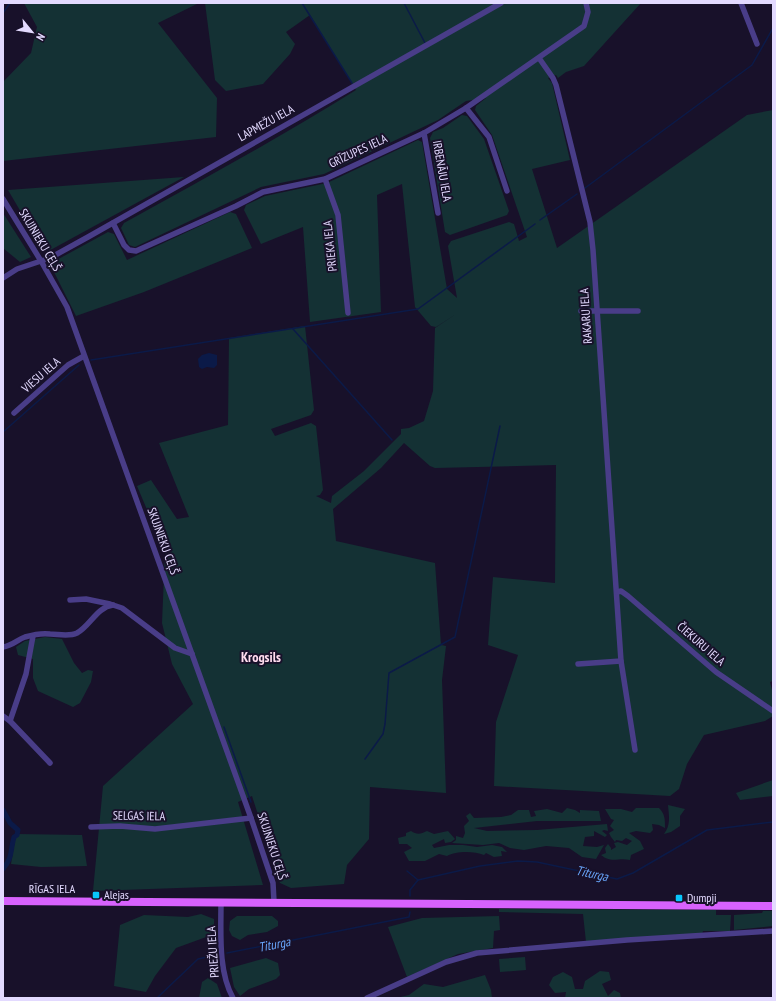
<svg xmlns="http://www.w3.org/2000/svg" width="776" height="1001" viewBox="0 0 776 1001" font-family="'PT Sans Narrow',sans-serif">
  <rect width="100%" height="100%" fill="#18112a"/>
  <g fill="#143134">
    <path d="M 24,3 L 199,3 L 158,23 L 217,98 L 216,137 L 3,161 L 3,82 L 31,53 L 37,27 Z"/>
    <path d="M 205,3 L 641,3 L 584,66 L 566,72 L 558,78 L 556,75 L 548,78 L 552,83 L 570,160 L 532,169 L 557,248 L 747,115 L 773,110 L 773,681 L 770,682 L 773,694 L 773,716 L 765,721 L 704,735 L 687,764 L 679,789 L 670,796 L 494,786 L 496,722 L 518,655 L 488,645 L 493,577 L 555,583 L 556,465 L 435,468 L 430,466 L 404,443 L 381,468 L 333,509 L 336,541 L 435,563 L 441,645 L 446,646 L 442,680 L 446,793 L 370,787 L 369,839 L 347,865 L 344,884 L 291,888 L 280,883 L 252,796 L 238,802 L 263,885 L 93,891 L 103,786 L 193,704 L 172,664 L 162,623 L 165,552 L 137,486 L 151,480 L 177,519 L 189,517 L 159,443 L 228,425 L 229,338 L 305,326 L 314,410 L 311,415 L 271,429 L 275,436 L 311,423 L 316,426 L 323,490 L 320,495 L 316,496 L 331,503 L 332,496 L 364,471 L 401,434 L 401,429 L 409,428 L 424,421 L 433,391 L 435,328 L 456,314 L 436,327 L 431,326 L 415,307 L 402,184 L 377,195 L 381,312 L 310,322 L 303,227 L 261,244 L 244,210 L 246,205 L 265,196 L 327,183 L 418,140 L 422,142 L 447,289 L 457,298 L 448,246 L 451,241 L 509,222 L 514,224 L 519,241 L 527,237 L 492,135 L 475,110 L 476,106 L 486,98 L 466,101 L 438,120 L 324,174 L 261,187 L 135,247 L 129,245 L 121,228 L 124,223 C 202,180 281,137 356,90 L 310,15 L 286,32 L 295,44 L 290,54 L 263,84 L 226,91 L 215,80 Z"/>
    <path d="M 462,115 L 467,116 L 484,139 L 509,211 L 507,215 L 450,235 L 445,232 L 430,138 L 433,132 L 443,128 Z"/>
    <path d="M 184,177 L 45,253 L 8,190 Z"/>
    <path d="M 230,212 L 236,214 L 252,248 L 144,292 L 76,316 L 52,268 L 53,262 L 108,232 L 114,234 L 127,260 Z"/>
    <path d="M 3,213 L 31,257 L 20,262 L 3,248 Z"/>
    <path d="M 45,637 L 62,639 L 74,663 L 82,673 L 88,670 L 93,671 L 91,682 L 80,703 L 73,707 L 38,691 L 33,678 L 33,659 L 18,655 L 16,647 L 25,641 Z"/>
    <path d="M 773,780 L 773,796 L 740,800 L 736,793 Z"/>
    <path d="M 668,805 L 685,809 L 680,816 L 680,826 L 671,832 L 664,834 C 671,825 669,816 668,805 Z"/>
    <path d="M 567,808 L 575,810 L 580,813 L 580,810 L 599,811 L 601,821 L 537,821 L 474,828 L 487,831 L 537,830 L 607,824 L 608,831 L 604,830 L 602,831 L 607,835 L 605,837 L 594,831 L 594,836 L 585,837 L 583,846 L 597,847 L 604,845 L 596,859 L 582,857 L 569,848 L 546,846 L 524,850 L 510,848 L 499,843 L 483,845 L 452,843 L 456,840 L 456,836 L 463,838 L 465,833 L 464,826 L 469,821 L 466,816 L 470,813 L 474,818 L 501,817 L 511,815 L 518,810 L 529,810 L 531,817 L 536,816 L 534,811 L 547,809 L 562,813 Z"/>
    <path d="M 636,808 L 659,808 C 665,814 665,819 665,828 L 659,825 L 652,824 L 653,830 L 650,833 L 636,831 L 629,833 L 640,841 L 644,849 L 631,855 L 630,860 C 618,857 612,864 601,855 L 606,853 L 605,848 L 608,844 L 611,848 L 611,850 L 616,847 L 614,843 L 618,842 L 627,845 L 632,841 L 626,838 L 622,841 L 616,840 L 615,842 L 611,837 L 609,833 L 614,830 L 610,826 L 614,820 L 611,819 L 605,809 L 621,809 L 632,812 Z"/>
    <path d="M 411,831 C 417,835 421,834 427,831 L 434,834 L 448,831 L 455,839 L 451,842 L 445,843 L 444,839 L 432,845 L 434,848 L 449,845 L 463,845 L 477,847 L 492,845 L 502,847 L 507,852 L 501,851 L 502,856 L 494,857 L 486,853 L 484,855 C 474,851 456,851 447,856 L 439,854 L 425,861 L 409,861 L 404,852 L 412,848 L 407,844 L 399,844 L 398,838 L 406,836 L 406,833 Z"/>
    <path d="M 16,834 L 82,835 L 87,866 L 41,867 L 11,864 Z"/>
    <path d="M 499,909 L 716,910 L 716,915 L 731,915 L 730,931 L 703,931 L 702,934 L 586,942 L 583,914 L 499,912 Z"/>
    <path d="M 763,911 L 773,911 L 773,926 L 734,930 L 734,915 L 762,913 Z"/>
    <path d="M 201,914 L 214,919 L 214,929 L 209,936 L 176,948 L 155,976 L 146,992 L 114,986 L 120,925 L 144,915 L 188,917 Z"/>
    <path d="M 237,916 L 272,916 L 278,921 L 278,926 L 267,932 L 248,935 L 240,940 L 232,936 L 229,930 L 230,921 Z"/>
    <path d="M 499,916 L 500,930 L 494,931 L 493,948 L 458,954 L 407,977 L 388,927 L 422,918 Z"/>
    <path d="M 525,957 L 526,970 L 500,972 L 499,959 Z"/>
    <path d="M 266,958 L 278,963 L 280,975 L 276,979 L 249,989 L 240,996 L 234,987 L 230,968 Z"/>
    <path d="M 600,971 L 609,972 L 611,980 L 602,984 L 608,996 L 614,990 L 620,993 L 621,998 L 565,998 L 566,992 L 555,993 L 549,985 L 553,977 L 563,972 L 572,977 L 575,989 L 583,989 L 585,981 Z"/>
    <path d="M 485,975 L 491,990 L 492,998 L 396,998 L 409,995 L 424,984 L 443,987 Z"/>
    <path d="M 208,978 L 217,984 L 222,998 L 199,998 L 202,982 Z"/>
  </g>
  <path fill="#0b1a48" d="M 209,353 L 217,355 L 217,365 L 214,368 L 207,367 L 202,369 L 199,367 L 198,359 L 202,355 Z"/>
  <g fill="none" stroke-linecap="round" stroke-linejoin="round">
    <g stroke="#0b1a48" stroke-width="1.5">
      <path d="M 302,3 L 352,83"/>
      <path d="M 404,3 L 425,43"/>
      <path d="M 3,13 L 10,3"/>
      <path d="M 585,188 L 752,65 L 773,28"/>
      <path d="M 540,220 L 577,194"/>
      <path d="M 293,329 L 392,440"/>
      <path d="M 91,360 L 418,309 L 535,224"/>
      <path d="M 3,432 L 79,365"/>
      <path d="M 224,727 L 251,802"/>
      <path d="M 365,759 L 383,734 L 385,724 L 389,673 L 455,637 L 500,426"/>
      <path d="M 407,871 L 418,880"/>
      <path d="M 410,896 L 410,890 L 418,880 L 480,866 L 518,861 L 537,862 L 617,879 L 633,873 L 707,830 L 773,822"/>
      <path d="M 227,953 L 409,917 L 410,912"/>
      <path d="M 157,998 L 198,959 L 216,955"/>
    </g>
    <path stroke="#0b1a48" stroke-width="5" d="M 3,810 L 10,823 L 18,830 L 17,835 L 14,837 C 10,851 13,857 3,869"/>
    <g stroke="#493d88" stroke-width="5.5">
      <path d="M 741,3 L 757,44"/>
      <path d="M 539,58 L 553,78 L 556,85 L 590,222 L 593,250 L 621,661 L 635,750"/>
      <path d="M 466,108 L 489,137 L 507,191"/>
      <path d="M 424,133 L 438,213"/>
      <path d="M 325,179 L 338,215 L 348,313"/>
      <path d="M 3,199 L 41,261 L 67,307 L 251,818 L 273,883 L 274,902"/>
      <path d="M 113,223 L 124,245 L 129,250 L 136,251 L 236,206 L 263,192 L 325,179 L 424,133 L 466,108 L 584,26 L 588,12 L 586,3"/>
      <path d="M 3,278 L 17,269 L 50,258 L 88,237 L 501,3"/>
      <path d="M 581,311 L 638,311"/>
      <path d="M 14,413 L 68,365 L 84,356"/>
      <path d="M 617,592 L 621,591 L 628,596 L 716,672 L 773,711"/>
      <path d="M 70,600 L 86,599 L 110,604 L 122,608 L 175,648 L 192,654"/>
      <path d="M 3,647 C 12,646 17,640 25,637 C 32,635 43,633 50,634 C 58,634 69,637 77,633 C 90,626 97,607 113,605"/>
      <path d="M 578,664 L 621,661"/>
      <path d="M 3,716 L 10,721 L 50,763"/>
      <path d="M 10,721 L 26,674 L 33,636"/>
      <path d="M 91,827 L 120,826 L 155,829 L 251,818"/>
      <path d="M 221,902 C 221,933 218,971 233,998"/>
      <path d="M 367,998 L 446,962 L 477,953 L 627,940 L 773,931"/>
    </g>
    <path stroke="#d762fd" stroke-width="8" d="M 3,901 L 773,906"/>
  </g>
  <g fill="#08c6fc" stroke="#18112a" stroke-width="1.5">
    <rect x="92" y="891" width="8" height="8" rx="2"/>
    <rect x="675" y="894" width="8" height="8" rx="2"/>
  </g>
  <g text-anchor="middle" stroke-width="4" stroke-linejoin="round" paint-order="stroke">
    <g font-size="12" fill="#e3daff" stroke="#18112a">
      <text transform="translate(266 123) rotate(-29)" y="4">LAPMEŽU IELA</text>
      <text transform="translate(358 151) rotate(-25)" y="4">GRĪZUPES IELA</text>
      <text transform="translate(442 171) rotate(80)" y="4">IRBENĀJU IELA</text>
      <text transform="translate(40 240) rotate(59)" y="4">SKUJNIEKU CEĻŠ</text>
      <text transform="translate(330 246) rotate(-96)" y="4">PRIEKA IELA</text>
      <text transform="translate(586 316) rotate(-94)" y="4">RAKARU IELA</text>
      <text transform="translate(41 375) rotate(-41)" y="4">VIESU IELA</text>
      <text transform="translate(163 541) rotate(70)" y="4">SKUJNIEKU CEĻŠ</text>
      <text transform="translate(701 644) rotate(41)" y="4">ČIEKURU IELA</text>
      <text transform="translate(139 816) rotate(1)" y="4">SELGAS IELA</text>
      <text transform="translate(272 846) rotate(72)" y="4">SKUJNIEKU CEĻŠ</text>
      <text x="52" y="893">RĪGAS IELA</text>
      <text transform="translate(213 952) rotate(-94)" y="4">PRIEŽU IELA</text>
    </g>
    <g font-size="12" fill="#e3daff" stroke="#18112a" text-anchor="start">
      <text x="104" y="899">Alejas</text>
      <text x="687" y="902">Dumpji</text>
    </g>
    <g font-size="13" font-style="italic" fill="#69a7fd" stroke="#18112a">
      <text transform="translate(592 873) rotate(12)" y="5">Titurga</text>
      <text transform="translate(274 944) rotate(-11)" y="5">Titurga</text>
    </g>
    <g font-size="14" font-weight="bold" fill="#ffdcee" stroke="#18112a">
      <text x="261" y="662">Krogsils</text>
    </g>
  </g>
  <rect width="776" height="1001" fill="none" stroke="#e3daff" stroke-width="8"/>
  <g transform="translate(32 32) rotate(120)" stroke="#18112a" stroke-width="3" paint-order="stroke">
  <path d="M0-3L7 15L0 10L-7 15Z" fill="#e3daff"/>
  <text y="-6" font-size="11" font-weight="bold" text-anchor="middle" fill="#e3daff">N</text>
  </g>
</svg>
